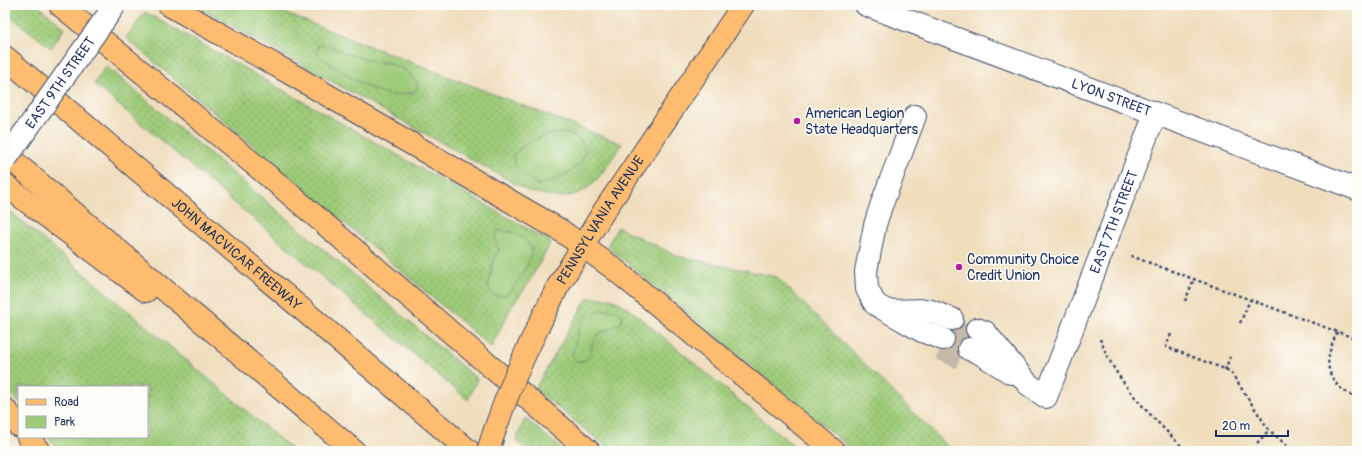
<svg xmlns="http://www.w3.org/2000/svg" width="1362" height="456" viewBox="0 0 1362 456" font-family="Pangolin,sans-serif">
  <defs>
    <pattern id="grass-dots" width="8" height="8" patternUnits="userSpaceOnUse"><rect width="8" height="8" fill="#9dcb78"/><path d="M2 2h.1M6 6h.1" fill="none" stroke="#7fa566" stroke-width="1.8" stroke-linecap="round"/></pattern>
  </defs>
  <rect width="100%" height="100%" fill="#fdfcf7"/>
  <filter id="ink" filterUnits="userSpaceOnUse"><feTurbulence type="fractalNoise" baseFrequency=".025" numOctaves="2"/><feDisplacementMap in="SourceGraphic" scale="8" xChannelSelector="R" yChannelSelector="G"/><feConvolveMatrix kernelMatrix="1 2 1 2 8 2 1 2 1" color-interpolation-filters="sRGB"/></filter>
  <filter id="wash" filterUnits="userSpaceOnUse"><feTurbulence type="fractalNoise" baseFrequency=".012" numOctaves="4" result="noise"/><feDisplacementMap in="SourceGraphic" scale="16" xChannelSelector="R" yChannelSelector="G"/><feGaussianBlur stdDeviation="0.9" result="paint"/><feColorMatrix in="noise" values="0 0 0 0 0 0 0 0 0 0 0 0 0 0 0 0 0 1.4 0 .05"/><feComposite in="paint" operator="in"/></filter>
  <g filter="url(#wash)">
    <rect width="100%" height="100%" fill="#efddbc"/>
    <g fill="url(#grass-dots)" stroke="#5c7d6b">
      <path d="M 5,5 L 37,5 L 65,28 L 51,48 L 5,12 Z"/>
      <path d="M 195,5 L 264,5 L 622,144 C 604,169 592,198 557,197 C 548,196 539,193 530,192 Z"/>
      <path d="M 145,12 L 551,242 L 528,284 L 512,306 L 491,347 L 126,38 Z"/>
      <path d="M 106,66 L 477,379 L 468,400 L 94,84 Z"/>
      <path d="M 6,208 L 294,451 L 59,451 L 48,437 L 147,437 L 147,387 L 19,387 L 19,403 L 5,387 Z"/>
      <path d="M 618,227 L 677,256 L 777,277 L 952,451 L 854,451 L 610,249 L 607,246 Z"/>
      <path d="M 589,298 L 610,298 L 627,307 L 800,451 L 612,451 L 535,389 L 585,302 Z"/>
      <path d="M 525,418 L 564,451 L 528,451 L 516,441 Z"/>
    </g>
    <g fill="#9dcb78" stroke="#5c7d6b">
      <path d="M 327,45 L 344,53 L 365,59 L 387,63 L 405,70 L 418,84 L 414,92 C 409,93 404,94 399,95 C 373,96 339,69 318,55 L 318,46 Z"/>
      <path d="M 569,133 L 581,141 L 585,151 C 584,155 583,160 580,163 C 570,174 553,181 538,185 C 528,177 513,170 513,155 C 532,137 544,134 569,133 Z"/>
      <path d="M 497,231 C 515,231 521,234 532,249 C 530,266 517,283 505,296 L 493,295 L 488,288 L 493,262 L 499,250 L 495,240 Z"/>
      <path d="M 602,310 L 616,310 L 623,315 L 621,323 L 598,334 L 591,346 L 591,353 L 584,361 L 577,362 L 572,356 L 580,326 L 587,316 Z"/>
    </g>
  </g>
  <g filter="url(#ink)">
    <g fill="none" stroke-linecap="round" stroke-linejoin="round">
      <g stroke="#c5baa9" stroke-width="22" stroke-dasharray="22 11" stroke-linecap="butt">
        <path d="M 948,329 L 973,338"/>
        <path d="M 940,349 L 965,360"/>
      </g>
      <defs>
        <g id="minor">
          <path id="s1" d="M 866,5 L 1357,189"/>
          <path d="M 915,116 L 881,206 L 875,225 L 866,271 L 867,289 L 875,304 L 887,311 L 922,331 L 943,339"/>
          <path d="M 888,311 L 928,310 L 952,319"/>
          <path id="s2" d="M 977,329 L 985,332 L 1028,384 L 1046,397 L 1155,114"/>
          <path d="M 969,349 L 978,352 L 1011,373"/>
        </g>
        <g id="major">
          <path id="s3" d="M 538,327 L 557,288 L 604,211 L 743,5"/>
        </g>
        <g id="highway">
          <path d="M 60,5 L 278,184 L 589,451"/>
          <path d="M 169,5 L 291,74 L 560,230 L 613,268 L 834,451"/>
          <path id="s4" d="M 5,57 L 469,451"/>
          <path d="M 5,154 L 354,451"/>
          <path d="M 5,185 L 146,291"/>
          <path d="M 5,409 L 19,426"/>
          <path d="M 28,437 L 39,451"/>
        </g>
      </defs>
      <use href="#minor" stroke="#3b496c" stroke-width="24"/>
      <use href="#major" stroke="#3b496c" stroke-width="24"/>
      <use href="#highway" stroke="#3b496c" stroke-width="24"/>
      <g stroke="#3b496c" stroke-width="2.5" stroke-dasharray="3 3" stroke-linecap="butt">
        <path d="M 1131,256 L 1357,339"/>
        <path d="M 1185,301 L 1194,279"/>
        <path d="M 1240,323 L 1250,300"/>
        <path d="M 1337,332 C 1334,340 1330,348 1329,356 C 1325,377 1340,391 1357,398"/>
        <path d="M 1171,334 L 1166,347 L 1230,371 L 1269,430 L 1293,451"/>
        <path d="M 1100,339 C 1103,346 1106,354 1110,361 C 1129,396 1158,422 1185,450 L 1184,451"/>
        <path d="M 1225,370 L 1230,357"/>
        <path d="M 1257,443 L 1269,430"/>
      </g>
      <use href="#minor" stroke="#fff" stroke-width="22"/>
      <use href="#major" stroke="#febc70" stroke-width="22"/>
      <use href="#highway" stroke="#febc70" stroke-width="22"/>
      <defs>
        <g id="minor-bridge">
          <path id="s5" d="M 5,160 L 115,5"/>
        </g>
        <path id="major-bridge" d="M 488,451 C 501,409 518,367 538,327"/>
      </defs>
      <use href="#minor-bridge" stroke="#3b496c" stroke-width="24" stroke-linecap="butt"/>
      <use href="#major-bridge" stroke="#3b496c" stroke-width="24" stroke-linecap="butt"/>
      <use href="#minor-bridge" stroke="#fff" stroke-width="22"/>
      <use href="#major-bridge" stroke="#febc70" stroke-width="22"/>
    </g>
  </g>
  <g fill="#b5179e" stroke="#fdfcf7" stroke-width="1.5">
    <circle cx="797" cy="121" r="4"/>
    <circle cx="959" cy="267" r="4"/>
  </g>
  <g text-anchor="middle" stroke-width="3" stroke-linejoin="round" paint-order="stroke">
    <g font-size="14" fill="#1b2f5e" stroke="#fdfcf7">
      <text dy="5" stroke="none"><textPath href="#s5" startOffset="95">EAST 9TH STREET</textPath></text>
      <text dy="5" stroke="none"><textPath href="#s1" startOffset="262">LYON STREET</textPath></text>
      <text dy="5" stroke="none"><textPath href="#s3" startOffset="124">PENNSYLVANIA AVENUE</textPath></text>
      <text dy="5" stroke="none"><textPath href="#s2" startOffset="286">EAST 7TH STREET</textPath></text>
      <text dy="5" stroke="none"><textPath href="#s4" startOffset="304">JOHN MACVICAR FREEWAY</textPath></text>
    </g>
    <g font-size="14" fill="#1b2f5e" stroke="#fdfcf7" text-anchor="start">
      <text x="805" y="118">American Legion<tspan x="805" dy="16">State Headquarters</tspan></text>
      <text x="967" y="264">Community Choice<tspan x="967" dy="16">Credit Union</tspan></text>
    </g>
  </g>
  <rect width="1362" height="456" fill="none" stroke="#fdfcf7" stroke-width="20"/>
  <rect x="18" y="386" width="130" height="52" fill="#fdfcf7" stroke="#a3aaba"/>
  <rect x="26" y="399" width="20" height="6" fill="#febc70" stroke="#a3aaba"/>
  <text x="54" y="406" font-size="12" fill="#1b2f5e">Road</text>
  <rect x="26" y="416" width="20" height="12" fill="#9dcb78" stroke="#a3aaba"/>
  <text x="54" y="426" font-size="12" fill="#1b2f5e">Park</text>
  <path d="M1216 430v6h72v-6" fill="none" stroke="#1b2f5e" stroke-width="2"/>
  <text x="1222" y="430" font-size="12" fill="#1b2f5e" stroke="#fdfcf7" stroke-width="3" paint-order="stroke">20 m</text>
</svg>
